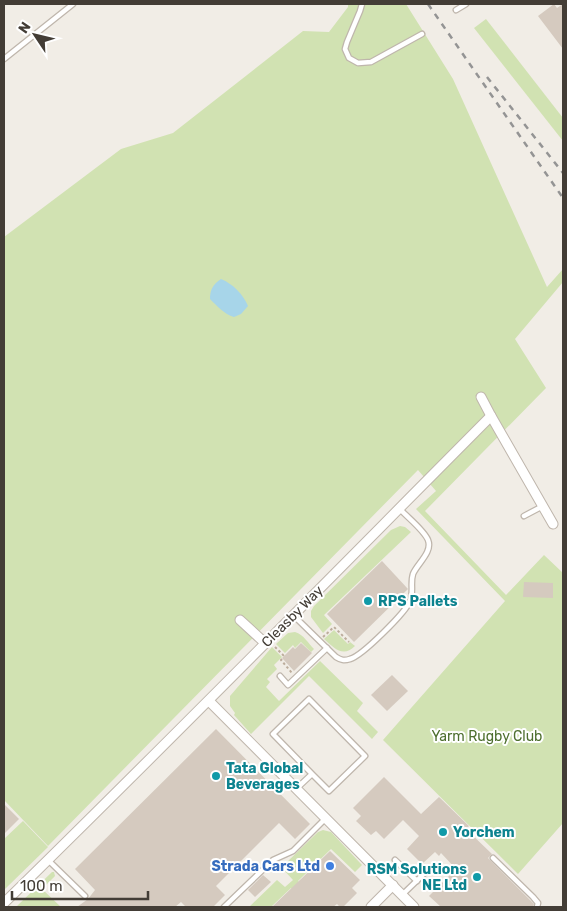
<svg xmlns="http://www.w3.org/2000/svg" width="567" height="911" viewBox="0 0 567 911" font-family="Rubik,sans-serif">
  <rect width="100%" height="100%" fill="#f1ede6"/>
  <g fill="#d1e2b2">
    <path d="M 348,4 L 406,4 L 453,79 L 547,287 L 563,269 L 563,282 L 515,339 L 546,388 L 425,511 L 506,595 L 544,555 L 563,573 L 563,823 L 518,874 L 383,740 L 505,601 L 416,509 L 436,491 L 418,470 L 48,846 L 4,800 L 4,237 L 121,149 L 173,133 L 303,31 L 329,32 L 348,7 Z"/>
    <path d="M 486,19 L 563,118 L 563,141 L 474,28 Z"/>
    <path d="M 400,526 L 405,527 L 411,532 L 324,615 L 332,624 L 323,633 L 311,617 L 311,611 L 314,606 L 391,530 Z"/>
    <path d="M 334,630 L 348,644 L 350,642 L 355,646 C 343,658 334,648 324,639 Z"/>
    <path d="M 295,632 C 304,635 308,643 314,649 L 311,652 L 301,642 L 295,648 L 293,645 L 285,653 L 276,644 L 288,633 Z"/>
    <path d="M 272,647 L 282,657 L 274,665 L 277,669 L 267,679 L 270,682 L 266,687 L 279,701 L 320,661 L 363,703 L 357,711 L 378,732 L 372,739 L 309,676 L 251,734 L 234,715 L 235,713 L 230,706 L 230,696 Z"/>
    <path d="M 23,821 L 48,847 L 4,890 L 4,839 Z"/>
    <path d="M 323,830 L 331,832 L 362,865 L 355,872 L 331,849 L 298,881 L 312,895 L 308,899 L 316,907 L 310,907 L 291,888 L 271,907 L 249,907 L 277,880 L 285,887 L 293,880 L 280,866 L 284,862 L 286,863 L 318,832 Z"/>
    <path d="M 52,872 L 54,872 L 55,876 L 42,889 L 61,907 L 16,907 Z"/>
  </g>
  <path fill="#a7d5e9" d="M 221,279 C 233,284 243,294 248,306 L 241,314 L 234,317 C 224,314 217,306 210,299 C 210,290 213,284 221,279 Z"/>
  <g fill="#d5cabf">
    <path d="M 554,4 L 557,8 L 563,4 L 563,49 L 538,16 Z"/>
    <path d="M 382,561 L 408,589 L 354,642 L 327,614 Z"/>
    <path d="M 524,582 L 553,583 L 553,598 L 523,597 Z"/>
    <path d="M 301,643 L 312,653 L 294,671 L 282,658 L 293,647 L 295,649 Z"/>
    <path d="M 392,675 L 408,691 L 387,711 L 371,695 Z"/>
    <path d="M 216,729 L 310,824 L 295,839 L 279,823 L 216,886 L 225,895 L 213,907 L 186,907 L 181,902 L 175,907 L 77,907 L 88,899 L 95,890 L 75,869 Z"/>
    <path d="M 384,777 L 421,814 L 439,797 L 469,826 L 466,829 L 492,854 L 488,858 L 534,904 L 533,907 L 441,907 L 429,896 L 456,869 L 441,853 L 439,856 L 435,852 L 422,864 L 407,849 L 419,836 L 403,820 L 384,839 L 376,831 L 371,835 L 356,821 L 361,816 L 353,808 Z"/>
    <path d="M 4,804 L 19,819 L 4,834 Z"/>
    <path d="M 330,851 L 360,880 L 352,888 L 357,893 L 343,907 L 340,907 L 337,904 L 333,907 L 272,907 Z"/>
    <path d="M 263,875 L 271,882 L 255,897 L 248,890 Z"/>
  </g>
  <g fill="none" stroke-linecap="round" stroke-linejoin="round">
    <defs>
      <g id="service">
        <path d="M 362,4 L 360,11 L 347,42 L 345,49 L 349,58 L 358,63 L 371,62 L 422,34"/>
        <path d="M 456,10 L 466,4"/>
        <path d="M 4,59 L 73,4"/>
        <path d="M 524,516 L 543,506"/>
        <path d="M 293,615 L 336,657 C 341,660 344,661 350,659 C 362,656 406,612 410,601 C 414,592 410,583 413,574 C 417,564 433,552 428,540 C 424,530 407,517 400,509"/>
        <path d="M 280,676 L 288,685 L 327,648"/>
        <path d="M 296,789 L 312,774 L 273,734 L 309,699 L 365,756 L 329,791 L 312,774"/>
        <path d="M 493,858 L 533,897 L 538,903 L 537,907"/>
        <path d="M 48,860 L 85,896"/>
        <path d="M 395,860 L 417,881"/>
        <path d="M 402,895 L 430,868"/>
        <path d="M 224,907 L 273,860 L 293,851 L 326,818"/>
      </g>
      <g id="minor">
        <path d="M 481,397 L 491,416"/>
        <path d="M 240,620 L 265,643"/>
        <path d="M 209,701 L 414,907"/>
        <path d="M 4,903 C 168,743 329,579 491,416 L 553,524"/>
        <path d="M 371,907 L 393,885"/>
      </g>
    </defs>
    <use href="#service" stroke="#bfb6ac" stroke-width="7"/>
    <use href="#minor" stroke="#bfb6ac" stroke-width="11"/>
    <g stroke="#bcad9c" stroke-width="2" stroke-dasharray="2.5 2.5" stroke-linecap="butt">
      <path d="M 323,637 L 334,627 L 349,642"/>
      <path d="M 275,647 L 284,656"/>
      <path d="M 282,659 L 281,660 L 292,673"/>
    </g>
    <use href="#service" stroke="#fff" stroke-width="4.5"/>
    <use href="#minor" stroke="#fff" stroke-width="9"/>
    <g stroke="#949494" stroke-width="2.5" stroke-dasharray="6 6" stroke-linecap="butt">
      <path d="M 428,4 L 563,198"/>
      <path d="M 487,77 L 563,173"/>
    </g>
  </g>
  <g fill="#0f9aa8" stroke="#fff" stroke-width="2">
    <circle cx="368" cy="601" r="5"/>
    <circle cx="216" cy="776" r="5"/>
    <circle cx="443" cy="832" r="5"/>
    <circle cx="477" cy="877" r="5"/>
  </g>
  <circle fill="#3f7fe0" stroke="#fff" stroke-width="2" cx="330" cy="866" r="5"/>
  <g text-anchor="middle" stroke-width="4" stroke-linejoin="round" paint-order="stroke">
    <g font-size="14" font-weight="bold" fill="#0d838f" stroke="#fff" text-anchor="start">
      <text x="378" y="606">RPS Pallets</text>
      <text x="226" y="773">Tata Global<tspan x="226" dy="16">Beverages</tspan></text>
      <text x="453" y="837">Yorchem</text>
      <text x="467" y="874" text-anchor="end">RSM Solutions<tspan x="467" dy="16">NE Ltd</tspan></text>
    </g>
    <g font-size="14" fill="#433d36" stroke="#fff">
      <text transform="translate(292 616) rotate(-45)" y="5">Cleasby Way</text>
    </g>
    <g font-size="14" fill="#4e6f2f" stroke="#fff">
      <text x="487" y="741">Yarm Rugby Club</text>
    </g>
    <g font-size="14" font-weight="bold" fill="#366cbe" stroke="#fff" text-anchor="end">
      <text x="320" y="871">Strada Cars Ltd</text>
    </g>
  </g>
  <rect width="567" height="911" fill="none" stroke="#433d36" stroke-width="10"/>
  <g transform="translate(35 35) rotate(305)" stroke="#ffffff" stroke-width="4" paint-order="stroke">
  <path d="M0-4L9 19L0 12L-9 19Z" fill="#433d36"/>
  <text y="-8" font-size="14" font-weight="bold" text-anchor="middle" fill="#433d36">N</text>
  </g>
  <path d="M12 891v8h136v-8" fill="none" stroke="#433d36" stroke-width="2.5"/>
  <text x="20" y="891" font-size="15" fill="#433d36" stroke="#ffffff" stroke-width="4" paint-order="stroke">100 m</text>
</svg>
